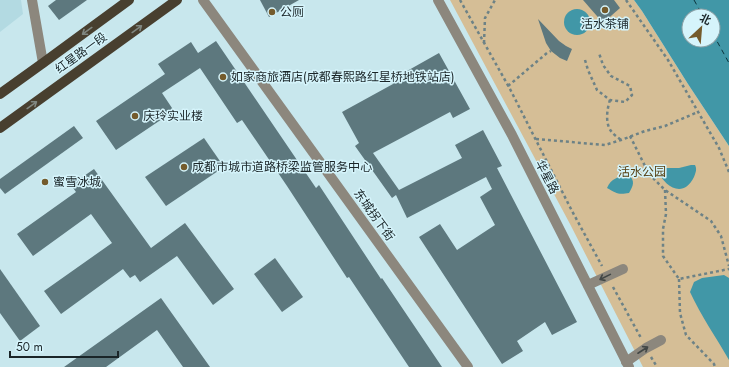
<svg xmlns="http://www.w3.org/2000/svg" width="729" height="367" viewBox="0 0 729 367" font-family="Jost,'Noto Sans SC',sans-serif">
  <rect width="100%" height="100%" fill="#c8e7ed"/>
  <path fill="#b3dae2" d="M 0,0 L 21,0 L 23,14 L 0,32 Z"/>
  <path fill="#d5be96" d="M 450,0 L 634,0 L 642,11 L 688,84 L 729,146 L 729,367 L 643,367 L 570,224 Z"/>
  <g fill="#4197a7" fill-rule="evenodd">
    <path d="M 634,0 L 729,0 L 729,146 L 688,84 L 642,11 ZM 689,16 L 713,16 L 713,40 L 689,40 Z"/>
    <circle cx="577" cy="22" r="13"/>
    <path d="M 691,165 L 695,165 C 697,169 696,172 694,177 C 683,199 665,187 657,170 L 660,168 L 679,168 Z"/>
    <path d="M 628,174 C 636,181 633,186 629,193 C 618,195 616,193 607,188 C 611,178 619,177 628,174 Z"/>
    <path d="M 724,275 L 729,278 L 729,360 C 716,337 701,316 690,292 L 694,282 L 702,278 Z"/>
  </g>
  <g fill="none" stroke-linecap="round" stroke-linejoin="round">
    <g stroke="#0b343c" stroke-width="1" stroke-dasharray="5 4" stroke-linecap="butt">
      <path d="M 694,0 L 703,16"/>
      <path d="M 713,34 L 729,63"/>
    </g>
  </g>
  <g fill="#5d787e">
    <path d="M 56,0 L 87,0 L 59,20 L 48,6 Z"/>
    <path d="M 260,0 L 299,0 L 269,17 Z"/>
    <path d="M 583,0 L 614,0 L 620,8 L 603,23 Z"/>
    <path d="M 538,19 L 559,41 L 566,46 L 572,49 L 567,61 L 560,58 L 551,51 L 546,43 Z"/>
    <path d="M 216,41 L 316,188 L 319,185 L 381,279 L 382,278 L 442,367 L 409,367 L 349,277 L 347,278 L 287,186 L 242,120 L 237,123 L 200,68 L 162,93 L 174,111 L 116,150 L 96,121 L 165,74 L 158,64 L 191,42 L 198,53 Z"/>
    <path d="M 439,53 L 470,109 L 453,118 L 450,112 L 373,153 L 399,190 L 462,158 L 455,145 L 483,130 L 502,166 L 497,168 L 577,322 L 552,335 L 545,322 L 517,341 L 523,351 L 502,364 L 419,237 L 440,224 L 457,250 L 495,225 L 480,197 L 492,189 L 486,177 L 407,218 L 396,195 L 392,198 L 355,146 L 359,143 L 342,112 L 393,84 L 391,80 Z"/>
    <path d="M 74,126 L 83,138 L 5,194 L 0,188 L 0,179 Z"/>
    <path d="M 204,138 L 224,167 L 166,206 L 145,177 Z"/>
    <path d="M 94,169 L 151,248 L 185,223 L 234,289 L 213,305 L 177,256 L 140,282 L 135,275 L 130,278 L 123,269 L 61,314 L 44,291 L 112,243 L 91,214 L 33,256 L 17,234 L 76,192 L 71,185 Z"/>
    <path d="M 275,258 L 303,297 L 282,312 L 254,274 Z"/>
    <path d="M 0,269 L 40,326 L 20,341 L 0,313 Z"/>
    <path d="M 161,298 L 210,367 L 183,367 L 157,330 L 106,367 L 64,367 Z"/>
  </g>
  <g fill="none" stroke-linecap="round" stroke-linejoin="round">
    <g stroke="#6d8286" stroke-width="2.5" stroke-dasharray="3 3" stroke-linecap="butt">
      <path d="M 460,0 L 510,89 L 572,211 L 602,266"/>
      <path d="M 626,0 L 668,60 L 719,148 L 729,172"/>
      <path d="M 484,43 L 485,18 L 495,0"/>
      <path d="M 585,60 L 588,70 L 597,90 L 610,100 L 625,102 L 632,95 L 630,86 L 611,76 L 603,65 L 599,53"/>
      <path d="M 508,86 L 547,53 L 551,51"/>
      <path d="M 610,100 C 607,109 605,123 611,131 C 613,134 617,137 621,140"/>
      <path d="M 630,136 L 649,174 L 665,190 L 711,221 L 721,236 L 729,266"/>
      <path d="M 536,139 L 605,145 L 621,140 L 645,131 L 665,126 L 698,112"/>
      <path d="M 665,190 L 666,214 L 663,229 L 663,256 L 679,279 L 729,269"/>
      <path d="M 679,279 L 680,313 L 686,335 L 714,364 L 715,367"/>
      <path d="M 613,287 L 641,338"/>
      <path d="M 651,357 L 657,367"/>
    </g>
    <g stroke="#8c877d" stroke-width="10">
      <path d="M 32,0 L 43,63"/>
      <path d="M 203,0 L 468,367"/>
      <path d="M 438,0 L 512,135 L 629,367"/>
      <path d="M 588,285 L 623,269"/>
      <path d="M 626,362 L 646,348 L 661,340"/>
    </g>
    <g stroke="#483f2f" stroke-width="10">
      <path d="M 0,94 L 43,63 L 129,0"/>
      <path d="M 0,128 L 177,0"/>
    </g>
  </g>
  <defs><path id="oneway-shaft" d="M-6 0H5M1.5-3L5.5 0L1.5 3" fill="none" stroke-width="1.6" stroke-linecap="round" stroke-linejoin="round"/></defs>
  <g stroke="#808781">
    <use href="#oneway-shaft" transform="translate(137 29) rotate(-36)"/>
    <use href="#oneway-shaft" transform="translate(87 31) rotate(144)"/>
    <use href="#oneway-shaft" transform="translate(32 105) rotate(-36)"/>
  </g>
  <g stroke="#424746">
    <use href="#oneway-shaft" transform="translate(605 277) rotate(154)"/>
    <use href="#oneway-shaft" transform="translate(643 350) rotate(-33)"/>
  </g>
  <g fill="#745b2c" stroke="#d5f4fb" stroke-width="1.5">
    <circle cx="605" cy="10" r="4"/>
    <circle cx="272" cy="12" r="4"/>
    <circle cx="223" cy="77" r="4"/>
    <circle cx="135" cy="116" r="4"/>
    <circle cx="184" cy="167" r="4"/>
    <circle cx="45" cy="182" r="4"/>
  </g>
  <g text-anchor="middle" stroke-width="3" stroke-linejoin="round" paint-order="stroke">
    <g font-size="12" fill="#1a2528" stroke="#d5f4fb" text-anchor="start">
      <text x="280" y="16">公厕</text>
      <text x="605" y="28" text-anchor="middle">活水茶铺</text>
      <text x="231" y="81">如家商旅酒店(成都春熙路红星桥地铁站店)</text>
      <text x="143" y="120">庆玲实业楼</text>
      <text x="192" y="171">成都市城市道路桥梁监管服务中心</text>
      <text x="53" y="186">蜜雪冰城</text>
    </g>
    <g font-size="12" fill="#1a2528" stroke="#d5f4fb">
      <text transform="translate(81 53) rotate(-36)" y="4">红星路一段</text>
      <text transform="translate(547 177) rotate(63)" y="4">华星路</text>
      <text transform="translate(374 215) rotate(54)" y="4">东城拐下街</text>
    </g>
    <g font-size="12" fill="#553e10" stroke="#d5f4fb">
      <text x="642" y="176">活水公园</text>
    </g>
  </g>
  <g transform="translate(701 28) rotate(26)"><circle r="19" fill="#d5f4fb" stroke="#8aa1a7"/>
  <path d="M0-3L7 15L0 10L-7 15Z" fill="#745b2c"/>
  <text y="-6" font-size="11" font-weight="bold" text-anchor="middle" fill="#1a2528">北</text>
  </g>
  <path d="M10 351v6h108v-6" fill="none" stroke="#1a2528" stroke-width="2"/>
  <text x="16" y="351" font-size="12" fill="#1a2528" stroke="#d5f4fb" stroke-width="3" paint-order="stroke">50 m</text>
</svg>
